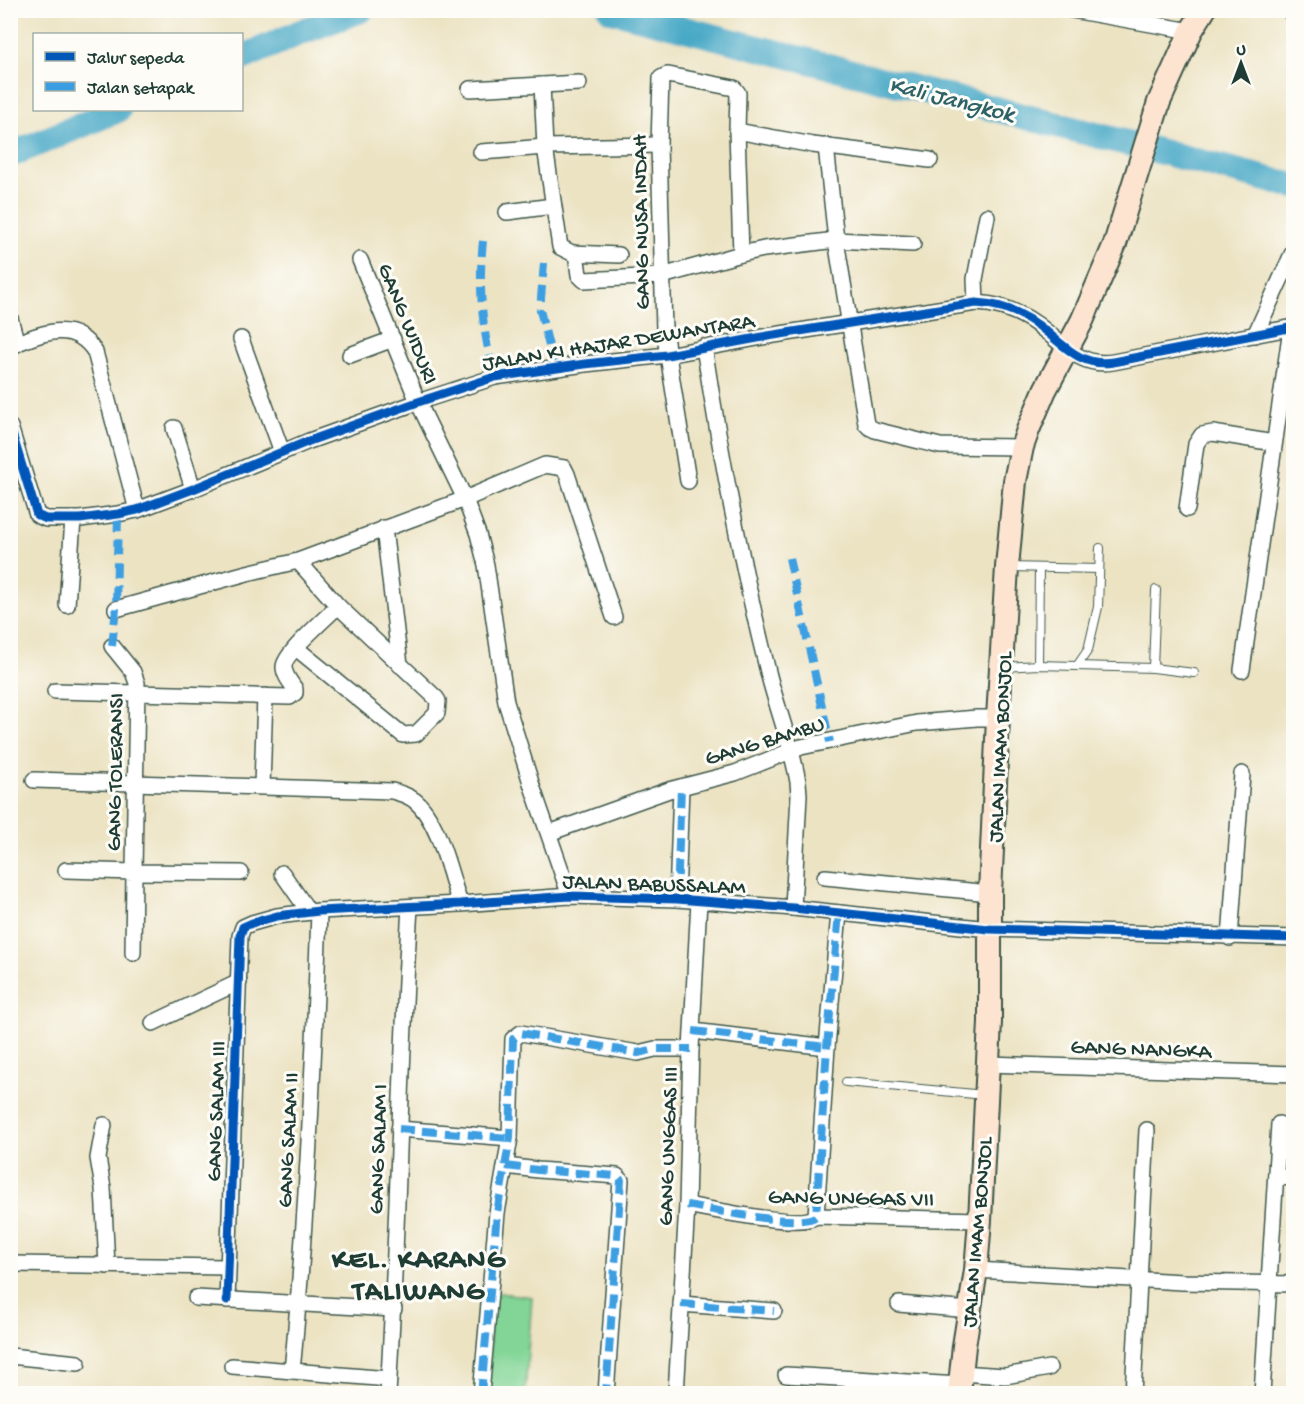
<svg xmlns="http://www.w3.org/2000/svg" width="1304" height="1404" viewBox="0 0 1304 1404" font-family="'Gochi Hand',sans-serif">
  <rect width="100%" height="100%" fill="#fdfcf7"/>
  <filter id="ink" filterUnits="userSpaceOnUse"><feTurbulence type="fractalNoise" baseFrequency=".0167" numOctaves="2"/><feDisplacementMap in="SourceGraphic" scale="12" xChannelSelector="R" yChannelSelector="G"/><feConvolveMatrix kernelMatrix="1 2 1 2 8 2 1 2 1" color-interpolation-filters="sRGB"/></filter>
  <filter id="wash" filterUnits="userSpaceOnUse"><feTurbulence type="fractalNoise" baseFrequency=".008" numOctaves="4" result="noise"/><feDisplacementMap in="SourceGraphic" scale="24" xChannelSelector="R" yChannelSelector="G"/><feGaussianBlur stdDeviation="1.35" result="paint"/><feColorMatrix in="noise" values="0 0 0 0 0 0 0 0 0 0 0 0 0 0 0 0 0 1.4 0 .05"/><feComposite in="paint" operator="in"/></filter>
  <g filter="url(#wash)">
    <rect width="100%" height="100%" fill="#ece3c3"/>
    <path fill="#82d596" stroke="#508965" stroke-width="1.5" d="M 492,1292 L 532,1297 L 525,1393 L 487,1394 Z"/>
    <g fill="none" stroke-linecap="round" stroke-linejoin="round">
      <g stroke="#46a8c6" stroke-width="26">
        <path d="M 611,10 L 1294,186"/>
        <path d="M 242,58 L 301,32 L 361,10"/>
        <path d="M 10,155 L 118,110"/>
      </g>
    </g>
  </g>
  <g filter="url(#ink)">
    <g fill="none" stroke-linecap="round" stroke-linejoin="round">
      <defs>
        <g id="lane">
          <path d="M 1009,567 L 1099,569"/>
          <path d="M 1038,665 L 1039,569"/>
          <path d="M 1077,666 L 1088,650 L 1098,607 L 1100,548"/>
          <path d="M 1003,667 L 1038,665 L 1153,668 L 1156,590"/>
          <path d="M 1153,668 L 1194,673"/>
          <path d="M 846,1082 L 985,1095"/>
        </g>
        <g id="street">
          <path d="M 1072,10 L 1191,31"/>
          <path d="M 1288,10 L 1294,15"/>
          <path d="M 542,85 L 545,147 L 560,247 L 572,253 L 619,255"/>
          <path d="M 470,89 L 579,83"/>
          <path d="M 826,146 L 836,240 L 866,424 L 869,427 L 875,430 L 940,446 L 1022,447"/>
          <path d="M 481,152 L 545,147 L 659,145"/>
          <path d="M 507,212 L 553,206"/>
          <path d="M 576,253 L 579,275 L 584,280 L 662,276 L 741,254 L 737,131 L 813,145 L 930,160"/>
          <path d="M 741,254 L 764,249 L 836,240 L 913,244"/>
          <path d="M 360,260 L 418,402 L 465,499 L 478,534 L 486,565 L 506,702 L 532,786 L 570,896"/>
          <path d="M 976,303 L 975,279 L 987,216"/>
          <path d="M 10,318 L 17,344"/>
          <path d="M 1255,335 L 1294,250"/>
          <path d="M 241,339 L 282,452"/>
          <path d="M 10,346 C 41,334 73,318 95,352 L 137,510"/>
          <path d="M 704,347 C 721,457 742,568 769,676 C 778,711 792,746 798,782 L 799,795 L 793,908"/>
          <path d="M 350,355 L 393,339"/>
          <path d="M 10,427 L 37,515 L 46,519 L 80,519 L 118,514 L 137,510 L 193,489 L 309,441 L 418,402 L 495,377 L 585,364 L 667,355 L 768,336 L 976,303 C 1003,304 1027,315 1048,333 C 1068,350 1085,367 1113,362 L 1294,327"/>
          <path d="M 174,428 L 193,489"/>
          <path d="M 688,481 L 664,330 L 659,145 L 661,78 L 667,75 L 673,76 L 734,88 L 738,93 L 737,131"/>
          <path d="M 1187,509 L 1196,444 L 1202,435 L 1213,433 L 1274,443"/>
          <path d="M 384,528 L 400,665"/>
          <path d="M 67,605 L 73,519"/>
          <path d="M 116,609 L 247,573 L 298,561 L 465,499 L 545,465 L 564,468 L 567,474 L 614,617"/>
          <path d="M 112,646 L 133,672 L 137,683 L 134,872 L 241,873"/>
          <path d="M 296,648 L 403,735 L 416,734 L 437,713 L 438,701 L 436,698 L 338,606 L 298,561"/>
          <path d="M 1242,670 L 1291,328"/>
          <path d="M 55,691 L 290,697 L 295,693 L 295,689 C 291,683 284,675 284,667 C 283,655 328,616 338,606"/>
          <path d="M 34,780 L 392,791 C 400,793 407,795 414,800 C 439,819 450,875 460,904"/>
          <path d="M 262,786 L 265,696"/>
          <path d="M 549,833 L 669,790 L 735,773 L 801,747 L 917,723 L 977,718 L 998,718"/>
          <path d="M 66,870 L 134,872 L 133,953"/>
          <path d="M 282,873 L 309,912"/>
          <path d="M 825,877 L 990,893"/>
          <path d="M 677,899 L 681,787"/>
          <path d="M 1230,938 L 1242,774"/>
          <path d="M 153,1023 L 239,982"/>
          <path d="M 693,1031 L 827,1047"/>
          <path d="M 988,1064 L 1294,1074"/>
          <path d="M 104,1125 L 98,1158 L 103,1188 L 107,1266"/>
          <path d="M 399,1129 L 510,1138"/>
          <path d="M 506,1166 L 538,1170 L 617,1176 L 621,1180 L 606,1394"/>
          <path d="M 1276,1177 L 1294,1178"/>
          <path d="M 687,1205 C 709,1209 803,1229 816,1216 L 980,1220"/>
          <path d="M 816,1216 L 827,1047 L 839,913"/>
          <path d="M 10,1264 L 227,1267"/>
          <path d="M 976,1270 L 1182,1282 L 1294,1284"/>
          <path d="M 196,1298 L 394,1309"/>
          <path d="M 227,1300 L 240,936 L 243,927 L 252,923 L 277,916 L 319,911 L 460,904 L 570,896 L 677,899 L 793,908 L 989,929 L 1294,938"/>
          <path d="M 681,1304 L 774,1311"/>
          <path d="M 899,1304 L 970,1310"/>
          <path d="M 10,1356 L 78,1363"/>
          <path d="M 232,1366 L 389,1379"/>
          <path d="M 292,1371 C 307,1218 314,1064 319,911"/>
          <path d="M 961,1373 L 1005,1376 L 1049,1368"/>
          <path d="M 786,1375 L 960,1385"/>
          <path d="M 388,1394 C 398,1231 400,1069 410,907"/>
          <path d="M 481,1394 L 497,1213 L 510,1138 L 513,1039 L 521,1033 L 638,1053 L 655,1049 L 691,1049"/>
          <path d="M 676,1394 L 687,1205 L 691,1049 L 699,901"/>
          <path d="M 1133,1394 L 1147,1130"/>
          <path d="M 1262,1394 L 1279,1124"/>
        </g>
        <path id="secondary" d="M 959,1394 L 964,1346 L 976,1270 L 980,1220 L 990,1022 L 990,893 L 998,718 L 1007,567 L 1015,481 L 1022,447 L 1028,430 L 1045,390 L 1082,321 L 1115,244 L 1159,102 L 1191,31 L 1204,10"/>
      </defs>
      <use href="#lane" stroke="#3e5649" stroke-width="10"/>
      <use href="#street" stroke="#3e5649" stroke-width="18"/>
      <use href="#secondary" stroke="#3e5649" stroke-width="26"/>
      <use href="#lane" stroke="#fff" stroke-width="8"/>
      <use href="#street" stroke="#fff" stroke-width="15"/>
      <use href="#secondary" stroke="#fde4d1" stroke-width="22"/>
      <g stroke="#3c9ee2" stroke-width="8" stroke-dasharray="15 8" stroke-linecap="butt">
        <path d="M 483,241 C 478,288 482,332 495,377"/>
        <path d="M 544,263 L 540,310 L 555,370"/>
        <path d="M 789,558 L 830,742"/>
        <path d="M 112,646 L 116,609 L 118,514"/>
        <path d="M 677,899 L 681,787"/>
        <path d="M 693,1031 L 827,1047"/>
        <path d="M 399,1129 L 510,1138"/>
        <path d="M 506,1166 L 538,1170 L 617,1176 L 621,1180 L 606,1394"/>
        <path d="M 687,1205 C 709,1209 803,1229 816,1216 L 827,1047 L 839,913"/>
        <path d="M 681,1304 L 774,1311"/>
        <path d="M 481,1394 L 497,1213 L 510,1138 L 513,1039 L 521,1033 L 638,1053 L 655,1049 L 691,1049"/>
      </g>
      <defs>
        <g id="cycleway">
          <path d="M 10,427 L 37,515 L 46,519 L 80,519 L 118,514 L 137,510 L 193,489 L 309,441 L 418,402 L 495,377 L 585,364 L 667,355 L 768,336 L 976,303 C 1003,304 1027,315 1048,333 C 1068,350 1085,367 1113,362 L 1294,327"/>
          <path d="M 227,1300 L 240,936 L 243,927 L 252,923 L 277,916 L 319,911 L 460,904 L 570,896 L 677,899 L 793,908 L 989,929 L 1294,938"/>
        </g>
      </defs>
      <use href="#cycleway" stroke="#fdfcf7" stroke-width="13"/>
      <use href="#cycleway" stroke="#0057b8" stroke-width="9"/>
    </g>
  </g>
  <g text-anchor="middle" stroke-width="6" stroke-linejoin="round" paint-order="stroke">
    <g font-size="22" fill="#1f3d34" stroke="#fdfcf7">
      <text transform="translate(639 222) rotate(-91)" y="8">GANG NUSA INDAH</text>
      <text transform="translate(410 323) rotate(68)" y="8">GANG WIDURI</text>
      <text transform="translate(618 340) rotate(-9)" y="8">JALAN KI HAJAR DEWANTARA</text>
      <text transform="translate(764 739) rotate(-17)" y="8">GANG BAMBU</text>
      <text transform="translate(998 747) rotate(-87)" y="8">JALAN IMAM BONJOL</text>
      <text transform="translate(113 772) rotate(-89)" y="8">GANG TOLERANSI</text>
      <text transform="translate(654 882) rotate(2)" y="8">JALAN BABUSSALAM</text>
      <text transform="translate(1141 1047) rotate(2)" y="8">GANG NANGKA</text>
      <text transform="translate(214 1111) rotate(-88)" y="8">GANG SALAM III</text>
      <text transform="translate(286 1140) rotate(-87)" y="8">GANG SALAM II</text>
      <text transform="translate(666 1146) rotate(-88)" y="8">GANG UNGGAS III</text>
      <text transform="translate(376 1149) rotate(-88)" y="8">GANG SALAM I</text>
      <text transform="translate(851 1196) rotate(1)" y="8">GANG UNGGAS VII</text>
      <text transform="translate(975 1232) rotate(-85)" y="8">JALAN IMAM BONJOL</text>
    </g>
    <g font-size="24" font-style="italic" fill="#2d6267" stroke="#fdfcf7">
      <text transform="translate(952 98) rotate(14)" y="8">Kali Jangkok</text>
    </g>
    <g font-size="28" font-weight="bold" letter-spacing="1.5" fill="#1f3d34" stroke="#fdfcf7">
      <text x="419" y="1267">KEL. KARANG<tspan x="419" dy="32">TALIWANG</tspan></text>
    </g>
  </g>
  <rect width="1304" height="1404" fill="none" stroke="#fdfcf7" stroke-width="36"/>
  <rect x="33" y="33" width="210" height="78" fill="#fdfcf7" stroke="#a4b0a9" stroke-width="1.5"/>
  <rect x="45" y="52" width="30" height="9" fill="#0057b8" stroke="#a4b0a9" stroke-width="1.5"/>
  <text x="87" y="63" font-size="18" fill="#1f3d34">Jalur sepeda</text>
  <rect x="45" y="82" width="30" height="9" fill="#3c9ee2" stroke="#a4b0a9" stroke-width="1.5"/>
  <text x="87" y="93" font-size="18" fill="#1f3d34">Jalan setapak</text>
  <g transform="translate(1241 63)" stroke="#fdfcf7" stroke-width="4.5" paint-order="stroke">
  <path d="M0-4.5L10 22L0 15L-10 22Z" fill="#1f3d34"/>
  <text y="-9" font-size="16" font-weight="bold" text-anchor="middle" fill="#1f3d34">U</text>
  </g>
</svg>
